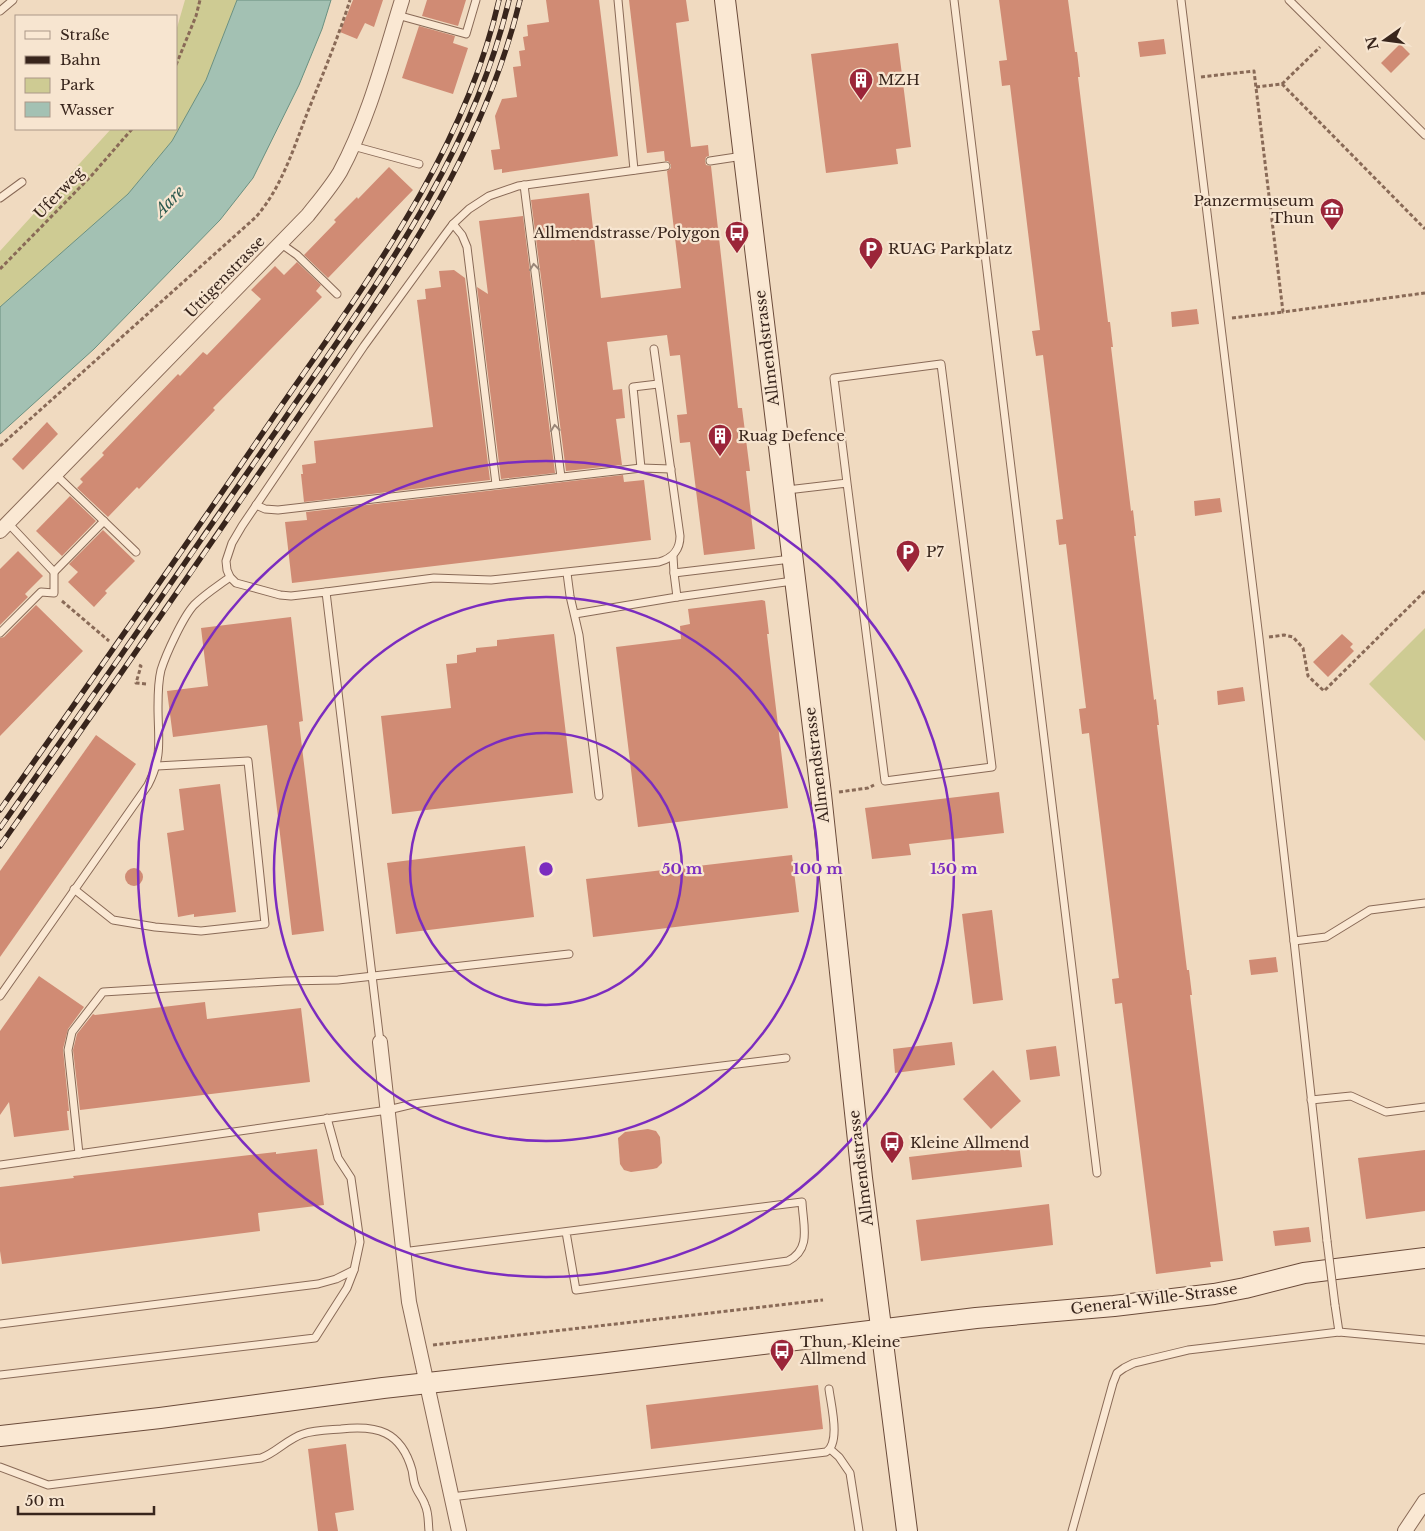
<svg xmlns="http://www.w3.org/2000/svg" width="1425" height="1531" viewBox="0 0 1425 1531" font-family="'Libre Baskerville',serif">
  <rect width="100%" height="100%" fill="#f0dac0"/>
  <g fill="#cecb93">
    <path d="M 185,0 L 237,0 L 206,80 L 172,141 L 128,194 L 0,307 L 0,251 L 111,129 L 176,129 L 176,31 Z"/>
    <path d="M 1425,628 L 1425,741 L 1369,684 Z"/>
  </g>
  <path fill="#a3c1b3" stroke="#6a9080" d="M 237,0 L 331,0 L 322,29 L 299,85 L 253,178 L 220,220 L 94,349 L 0,434 L 0,307 L 128,194 L 172,141 L 206,80 Z"/>
  <g fill="#d08b74">
    <path d="M 353,0 L 383,0 L 374,27 L 365,23 L 357,39 L 340,32 Z"/>
    <path d="M 427,0 L 466,0 L 458,26 L 422,16 Z"/>
    <path d="M 546,0 L 599,0 L 618,156 L 502,173 L 502,169 L 494,170 L 491,150 L 500,149 L 495,116 L 502,99 L 517,97 L 513,67 L 521,66 L 519,51 L 525,50 L 523,37 L 528,36 L 527,25 L 549,22 Z"/>
    <path d="M 629,0 L 686,0 L 689,21 L 676,23 L 691,147 L 708,145 L 709,156 L 706,157 L 705,161 L 706,165 L 711,166 L 738,408 L 742,408 L 750,471 L 746,471 L 755,549 L 704,555 L 690,442 L 680,443 L 677,415 L 687,414 L 680,355 L 670,356 L 667,335 L 607,342 L 613,390 L 622,389 L 625,418 L 616,419 L 622,465 L 566,471 L 531,200 L 589,193 L 601,298 L 681,288 L 667,171 L 671,168 L 671,165 L 668,161 L 665,161 L 664,151 L 647,153 Z"/>
    <path d="M 999,0 L 1068,0 L 1075,52 L 1077,52 L 1080,77 L 1078,77 L 1108,322 L 1110,322 L 1113,347 L 1111,347 L 1131,511 L 1133,510 L 1136,536 L 1134,536 L 1154,700 L 1156,699 L 1159,725 L 1157,725 L 1187,970 L 1189,970 L 1192,995 L 1190,995 L 1223,1261 L 1210,1262 L 1211,1267 L 1156,1274 L 1122,1003 L 1115,1004 L 1112,979 L 1119,978 L 1089,733 L 1082,734 L 1079,709 L 1086,708 L 1066,544 L 1059,545 L 1056,520 L 1063,519 L 1043,355 L 1036,356 L 1032,331 L 1040,330 L 1010,85 L 1002,86 L 999,61 L 1007,60 Z"/>
    <path d="M 419,26 L 455,36 L 453,43 L 468,48 L 453,94 L 402,78 Z"/>
    <path d="M 1164,39 L 1166,54 L 1140,57 L 1138,42 Z"/>
    <path d="M 898,43 L 911,147 L 896,149 L 898,164 L 826,173 L 811,54 Z"/>
    <path d="M 1400,44 L 1410,54 L 1391,73 L 1381,63 Z"/>
    <path d="M 389,167 L 413,190 L 328,278 L 304,255 L 336,222 L 334,220 L 357,197 L 358,199 Z"/>
    <path d="M 523,216 L 555,473 L 501,479 L 477,287 L 488,294 L 479,221 Z"/>
    <path d="M 297,262 L 321,285 L 316,291 L 322,297 L 213,408 L 215,410 L 139,489 L 137,487 L 108,517 L 77,488 L 83,482 L 80,479 L 104,455 L 102,453 L 178,374 L 180,376 L 203,352 L 207,355 L 261,299 L 251,290 L 275,266 L 284,275 Z"/>
    <path d="M 454,270 L 465,278 L 490,480 L 304,502 L 301,474 L 303,474 L 302,465 L 316,463 L 314,441 L 433,427 L 417,300 L 426,299 L 425,289 L 441,287 L 439,271 Z"/>
    <path d="M 1197,309 L 1199,324 L 1172,327 L 1171,312 Z"/>
    <path d="M 47,422 L 58,434 L 23,470 L 12,459 Z"/>
    <path d="M 623,475 L 624,482 L 644,480 L 651,540 L 292,583 L 285,522 L 307,520 L 306,512 Z"/>
    <path d="M 70,496 L 96,521 L 62,556 L 36,531 Z"/>
    <path d="M 1220,498 L 1222,512 L 1195,516 L 1194,501 Z"/>
    <path d="M 103,530 L 135,561 L 105,591 L 107,593 L 94,607 L 68,582 L 78,572 L 69,564 Z"/>
    <path d="M 18,551 L 43,576 L 25,594 L 28,597 L 0,625 L 0,569 Z"/>
    <path d="M 762,600 L 765,601 L 769,634 L 767,634 L 788,808 L 638,827 L 616,647 L 681,639 L 680,626 L 690,624 L 688,609 Z"/>
    <path d="M 36,605 L 83,651 L 0,736 L 0,638 L 4,637 Z"/>
    <path d="M 291,617 L 303,721 L 299,722 L 324,931 L 292,935 L 267,725 L 173,737 L 167,691 L 208,686 L 201,628 Z"/>
    <path d="M 554,634 L 573,793 L 392,814 L 381,716 L 451,708 L 446,664 L 457,663 L 457,655 L 476,652 L 476,648 L 497,646 L 497,640 Z"/>
    <path d="M 1342,634 L 1353,644 L 1350,647 L 1354,651 L 1328,677 L 1313,662 Z"/>
    <path d="M 1243,687 L 1245,701 L 1218,705 L 1217,691 Z"/>
    <path d="M 96,735 L 136,764 L 0,957 L 0,871 Z"/>
    <path d="M 220,784 L 236,912 L 194,917 L 194,914 L 178,917 L 167,833 L 184,830 L 179,789 Z"/>
    <path d="M 999,792 L 1004,833 L 909,844 L 911,855 L 872,859 L 865,808 Z"/>
    <path d="M 525,846 L 534,917 L 396,934 L 387,863 Z"/>
    <path d="M 792,855 L 799,912 L 593,937 L 586,879 Z"/>
    <circle cx="134" cy="877" r="9"/>
    <path d="M 992,910 L 1003,1000 L 973,1004 L 962,914 Z"/>
    <path d="M 1276,957 L 1278,972 L 1251,975 L 1249,960 Z"/>
    <path d="M 39,976 L 84,1007 L 68,1029 L 63,1049 L 69,1111 L 67,1111 L 69,1130 L 14,1137 L 9,1102 L 0,1115 L 0,1031 Z"/>
    <path d="M 205,1002 L 207,1019 L 301,1008 L 310,1082 L 80,1110 L 73,1050 L 77,1034 L 93,1014 L 95,1015 Z"/>
    <path d="M 952,1042 L 955,1065 L 895,1073 L 893,1049 Z"/>
    <path d="M 1056,1046 L 1060,1076 L 1030,1080 L 1026,1050 Z"/>
    <path d="M 993,1070 L 1021,1101 L 991,1129 L 963,1099 Z"/>
    <path d="M 648,1129 L 656,1131 L 660,1137 L 662,1163 L 657,1168 L 653,1169 L 631,1172 L 624,1170 L 620,1164 L 618,1138 L 625,1132 Z"/>
    <path d="M 1019,1144 L 1022,1167 L 912,1180 L 909,1157 Z"/>
    <path d="M 317,1149 L 324,1205 L 258,1213 L 260,1231 L 2,1264 L 0,1251 L 0,1187 L 74,1178 L 73,1176 L 276,1152 L 276,1154 Z"/>
    <path d="M 1425,1150 L 1425,1211 L 1366,1219 L 1358,1158 Z"/>
    <path d="M 1049,1204 L 1053,1245 L 921,1261 L 916,1220 Z"/>
    <path d="M 1309,1227 L 1311,1242 L 1275,1246 L 1273,1231 Z"/>
    <path d="M 818,1385 L 823,1429 L 651,1449 L 646,1405 Z"/>
    <path d="M 346,1444 L 354,1510 L 335,1513 L 338,1531 L 318,1531 L 308,1449 Z"/>
  </g>
  <g fill="none" stroke-linecap="round" stroke-linejoin="round">
    <defs>
      <g id="service">
        <path d="M 618,0 L 634,170"/>
        <path d="M 954,0 L 1097,1173"/>
        <path d="M 1181,0 L 1259,638 L 1294,941 L 1327,1241"/>
        <path d="M 1289,0 L 1425,135"/>
        <path d="M 0,11 L 13,0"/>
        <path d="M 397,15 L 466,34 L 476,0"/>
        <path d="M 353,146 L 419,164"/>
        <path d="M 710,161 L 743,156"/>
        <path d="M 524,185 L 561,477"/>
        <path d="M 0,198 L 22,182"/>
        <path d="M 453,224 L 462,235 L 467,247 L 496,484"/>
        <path d="M 280,243 L 297,255 L 337,294"/>
        <path d="M 641,468 L 633,387 L 658,384"/>
        <path d="M 55,474 L 136,552"/>
        <path d="M 787,490 L 847,483 L 834,378 L 941,364 L 992,767 L 885,781 L 847,483"/>
        <path d="M 256,505 L 265,509 L 278,510 L 641,468 L 671,469"/>
        <path d="M 673,556 L 674,573 L 791,559"/>
        <path d="M 54,572 L 104,521"/>
        <path d="M 567,573 L 570,596 L 579,635 L 599,796"/>
        <path d="M 326,592 L 434,578 L 491,580 L 659,562 C 673,558 680,550 680,536 L 654,349"/>
        <path d="M 677,597 L 793,581"/>
        <path d="M 575,614 L 677,597 L 674,573"/>
        <path d="M 0,633 L 41,592 L 54,593 L 54,572 L 8,523"/>
        <path d="M 74,889 L 113,920 L 155,927 L 201,931 L 265,924 L 248,761 L 157,766"/>
        <path d="M 1294,941 L 1326,937 L 1370,910 L 1425,903"/>
        <path d="M 0,996 L 148,785 C 163,756 158,739 158,707 C 158,695 158,682 161,670 C 166,654 183,617 194,605 C 205,594 218,586 230,577"/>
        <path d="M 380,1042 L 326,592 L 291,596 L 280,595 L 236,583 L 230,577 L 227,570 L 226,561 L 232,543 L 242,526 L 364,346 L 444,236 L 453,224 L 469,209 L 489,196 L 518,186 L 666,166"/>
        <path d="M 1311,1100 L 1351,1096 L 1386,1112 L 1425,1107"/>
        <path d="M 79,1154 L 68,1050 L 72,1032 L 103,992 L 285,981 L 338,980 L 569,954"/>
        <path d="M 0,1165 L 388,1110 L 413,1104 L 786,1058"/>
        <path d="M 402,1252 L 802,1202 C 803,1225 812,1249 788,1261 L 576,1290 L 566,1232"/>
        <path d="M 1335,1305 L 1339,1332"/>
        <path d="M 0,1324 L 318,1284 L 336,1279 L 354,1270 L 360,1242 L 351,1178 L 338,1158 L 327,1118"/>
        <path d="M 0,1375 L 315,1338 L 347,1288 L 354,1270"/>
        <path d="M 830,1449 L 839,1457 L 850,1473 L 859,1531"/>
        <path d="M 0,1467 L 48,1485 L 261,1458 C 276,1453 287,1439 303,1434 C 315,1430 329,1430 341,1429 C 377,1425 401,1431 412,1470 C 413,1474 413,1480 415,1485 C 417,1492 423,1498 425,1505 C 429,1513 428,1523 429,1531"/>
        <path d="M 451,1497 L 826,1452 C 841,1443 831,1405 829,1389"/>
        <path d="M 1072,1531 L 1113,1383 L 1117,1373 L 1124,1368 L 1134,1363 L 1188,1350 L 1205,1348 L 1339,1332 L 1425,1340"/>
      </g>
      <g id="minor">
        <path d="M 0,531 L 308,215 C 319,201 331,187 340,172 C 369,118 384,58 402,0"/>
        <path d="M 380,1042 L 409,1302 L 459,1531"/>
        <path d="M 1405,1531 L 1425,1501"/>
      </g>
      <g id="secondary">
        <path d="M 725,0 L 821,794 L 862,1178 L 907,1531"/>
        <path d="M 0,1436 L 160,1418 L 383,1388 L 599,1364 L 976,1318 L 1114,1306 L 1214,1294 L 1245,1288 L 1304,1273 L 1425,1258"/>
      </g>
    </defs>
    <use href="#service" stroke="#896a57" stroke-width="9"/>
    <use href="#minor" stroke="#896a57" stroke-width="16"/>
    <use href="#secondary" stroke="#6b4b3a" stroke-width="22"/>
    <g stroke="#896a57" stroke-width="3" stroke-dasharray="4 2.5" stroke-linecap="butt">
      <path d="M 176,65 L 196,16 L 200,0"/>
      <path d="M 1201,77 L 1254,71 L 1283,312 L 1425,293"/>
      <path d="M 1282,84 L 1320,47"/>
      <path d="M 1256,87 L 1282,84 L 1425,229"/>
      <path d="M 0,269 L 92,175 L 132,129"/>
      <path d="M 1232,318 L 1283,312"/>
      <path d="M 0,446 L 256,217 C 282,187 294,147 308,111 C 323,74 338,38 350,0"/>
      <path d="M 62,601 L 109,641"/>
      <path d="M 1269,637 L 1284,635 L 1293,637 L 1303,648 L 1308,676 L 1324,691 L 1425,591"/>
      <path d="M 139,665 L 141,666 L 136,683 L 146,684"/>
      <path d="M 839,792 L 868,788 L 874,785"/>
      <path d="M 433,1345 L 823,1300"/>
    </g>
    <use href="#service" stroke="#fae8d3" stroke-width="7"/>
    <use href="#minor" stroke="#fae8d3" stroke-width="14"/>
    <use href="#secondary" stroke="#fae8d3" stroke-width="20"/>
    <defs>
      <g id="rail">
        <path d="M 0,810 C 93,678 186,546 277,412 C 365,284 464,154 499,0"/>
        <path d="M 0,828 C 95,693 190,557 283,421 C 373,289 472,158 509,0"/>
        <path d="M 0,846 C 97,708 194,569 289,430 C 383,292 480,165 520,0"/>
      </g>
    </defs>
    <use href="#rail" stroke="#38251c" stroke-width="5.5"/>
    <use href="#rail" stroke="#f7e5d0" stroke-width="4" stroke-dasharray="11" stroke-linecap="butt"/>
    <defs>
      <path id="service-bridge" d="M 1327,1241 L 1335,1305"/>
    </defs>
    <use href="#service-bridge" stroke="#896a57" stroke-width="9" stroke-linecap="butt"/>
    <use href="#service-bridge" stroke="#fae8d3" stroke-width="7"/>
  </g>
  <defs><path id="oneway-chevron" d="M-2-3.5L2.5 0L-2 3.5" fill="none" stroke-width="1.6" stroke-linecap="round" stroke-linejoin="round" transform="scale(1.25)"/></defs>
  <g stroke="#998678">
    <use href="#oneway-chevron" transform="translate(534 267) rotate(-97)"/>
    <use href="#oneway-chevron" transform="translate(555 428) rotate(-97)"/>
  </g>
  <g fill="none" stroke="#7b2cbf" stroke-width="2.5">
    <circle cx="546" cy="869" r="136"/>
    <circle cx="546" cy="869" r="272"/>
    <circle cx="546" cy="869" r="408"/>
  </g>
  <defs>
    <symbol id="building-pin" viewBox="-11 -11 22 30"><path d="M0 17L-7.5 6A9.5 9.5 0 1 1 7.5 6Z" fill="#9b2539" stroke="#f7e5d0"/><path d="M-4-6H4V6H1V3H-1V6H-4ZM-2.5-4.3h1.7v1.8h-1.7ZM.8-4.3h1.7v1.8H.8ZM-2.5-1h1.7V.8h-1.7ZM.8-1h1.7V.8H.8Z" fill="#fff"/></symbol>
    <symbol id="museum-pin" viewBox="-11 -11 22 30"><path d="M0 17L-7.5 6A9.5 9.5 0 1 1 7.5 6Z" fill="#9b2539" stroke="#f7e5d0"/><path d="M0-6L6-3V-2H-6V-3ZM-5-1h2V3h-2ZM-1-1h2V3h-2ZM3-1h2V3H3ZM-6 4H6V6H-6Z" fill="#fff"/></symbol>
    <symbol id="bus-pin" viewBox="-11 -11 22 30"><path d="M0 17L-7.5 6A9.5 9.5 0 1 1 7.5 6Z" fill="#9b2539" stroke="#f7e5d0"/><path d="M-5-6H5V4H4V6H2V4H-2V6H-4V4H-5ZM-3.5-4V0h7V-4ZM-3.5 1.2v1.5H-2V1.2ZM2 1.2v1.5H3.5V1.2Z" fill="#fff"/></symbol>
    <symbol id="parking-pin" viewBox="-11 -11 22 30"><path d="M0 17L-7.5 6A9.5 9.5 0 1 1 7.5 6Z" fill="#9b2539" stroke="#f7e5d0"/><path d="M-3.5-5.5H1a3.5 3.5 0 0 1 0 7H-1V5.5H-3.5ZM-1-3.4V-.6H.8a1.4 1.4 0 0 0 0-2.8Z" fill="#fff"/></symbol>
  </defs>
  <g fill-rule="evenodd">
    <use href="#building-pin" x="847" y="66" width="28" height="38"/>
    <use href="#museum-pin" x="1318" y="196" width="28" height="38"/>
    <use href="#bus-pin" x="723" y="219" width="28" height="38"/>
    <use href="#parking-pin" x="857" y="235" width="28" height="38"/>
    <use href="#building-pin" x="706" y="422" width="28" height="38"/>
    <use href="#parking-pin" x="894" y="538" width="28" height="38"/>
    <use href="#bus-pin" x="878" y="1129" width="28" height="38"/>
    <use href="#bus-pin" x="768" y="1337" width="28" height="38"/>
  </g>
  <g text-anchor="middle" stroke-width="4.5" stroke-linejoin="round" paint-order="stroke">
    <g font-size="15" fill="#38251c" stroke="#f7e5d0" text-anchor="start">
      <text x="878" y="85">MZH</text>
      <text x="1314" y="206" text-anchor="end">Panzermuseum<tspan x="1314" dy="17">Thun</tspan></text>
      <text x="720" y="238" text-anchor="end">Allmendstrasse/Polygon</text>
      <text x="888" y="254">RUAG Parkplatz</text>
      <text x="738" y="441">Ruag Defence</text>
      <text x="926" y="557">P7</text>
      <text x="910" y="1148">Kleine Allmend</text>
      <text x="800" y="1347">Thun, Kleine<tspan x="800" dy="17">Allmend</tspan></text>
    </g>
    <g font-size="15" fill="#38251c" stroke="#f7e5d0">
      <text transform="translate(59 193) rotate(-46)" y="5">Uferweg</text>
      <text transform="translate(225 277) rotate(-46)" y="5">Uttigenstrasse</text>
      <text transform="translate(767 348) rotate(-97)" y="5">Allmendstrasse</text>
      <text transform="translate(817 765) rotate(-97)" y="5">Allmendstrasse</text>
      <text transform="translate(861 1168) rotate(-97)" y="5">Allmendstrasse</text>
      <text transform="translate(1154 1299) rotate(-7)" y="5">General-Wille-Strasse</text>
    </g>
    <g font-size="16" font-style="italic" fill="#2b594e" stroke="#f7e5d0">
      <text transform="translate(169 201) rotate(-46)" y="6">Aare</text>
    </g>
  </g>
  <circle cx="546" cy="869" r="8" fill="#7b2cbf" stroke="#f7e5d0" stroke-width="2.5"/>
  <g font-size="15" text-anchor="middle" font-weight="bold" fill="#7b2cbf" stroke="#f7e5d0" stroke-width="4.5" stroke-linejoin="round" paint-order="stroke">
    <text x="682" y="874">50 m</text>
    <text x="818" y="874">100 m</text>
    <text x="954" y="874">150 m</text>
  </g>
  <rect x="15" y="15" width="162" height="115" fill="#f7e5d0" stroke="#ab9888"/>
  <rect x="25" y="31" width="25" height="8" fill="#fae8d3" stroke="#ab9888"/>
  <text x="60" y="40" font-size="15" fill="#38251c">Straße</text>
  <rect x="25" y="56" width="25" height="8" fill="#38251c" stroke="#ab9888"/>
  <text x="60" y="65" font-size="15" fill="#38251c">Bahn</text>
  <rect x="25" y="78" width="25" height="15" fill="#cecb93" stroke="#ab9888"/>
  <text x="60" y="90" font-size="15" fill="#38251c">Park</text>
  <rect x="25" y="102" width="25" height="15" fill="#a3c1b3" stroke="#ab9888"/>
  <text x="60" y="115" font-size="15" fill="#38251c">Wasser</text>
  <g transform="translate(1385 40) rotate(256)" stroke="#f7e5d0" stroke-width="4" paint-order="stroke">
  <path d="M0-4L9 19L0 12L-9 19Z" fill="#38251c"/>
  <text y="-8" font-size="14" font-weight="bold" text-anchor="middle" fill="#38251c">N</text>
  </g>
  <path d="M18 1506v8h136v-8" fill="none" stroke="#38251c" stroke-width="2.5"/>
  <text x="25" y="1506" font-size="15" fill="#38251c" stroke="#f7e5d0" stroke-width="4" paint-order="stroke">50 m</text>
</svg>
